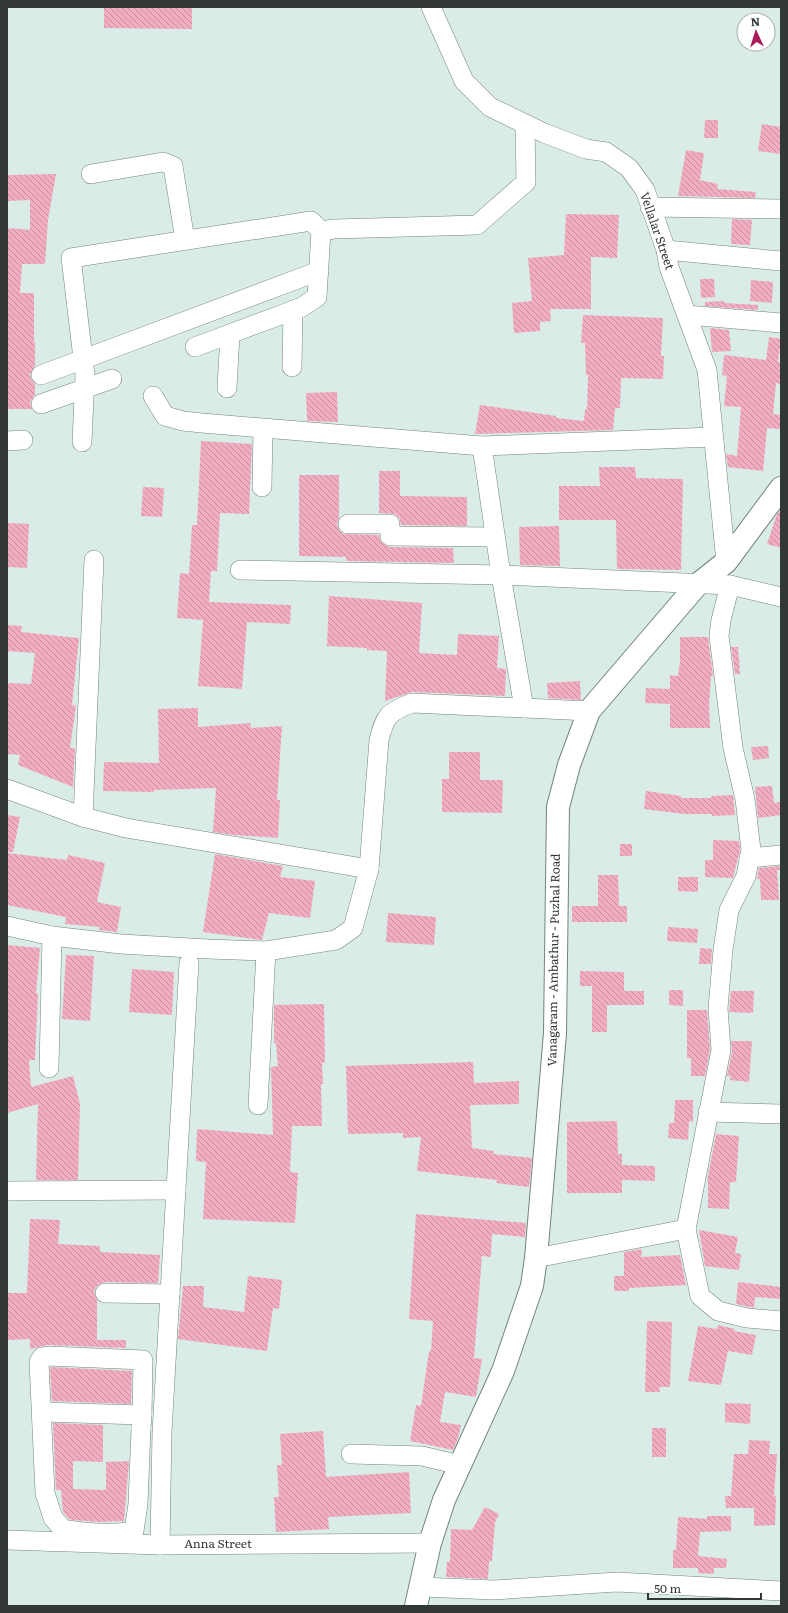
<svg xmlns="http://www.w3.org/2000/svg" width="788" height="1613" viewBox="0 0 788 1613" font-family="Literata,serif">
  <defs>
    <pattern id="building-back-hatch" width="6" height="6" patternUnits="userSpaceOnUse"><rect width="6" height="6" fill="#f3adc0"/><path d="M-1 5l2 2M0 0l6 6M5-1l2 2" fill="none" stroke="#c58e9d"/></pattern>
  </defs>
  <rect width="100%" height="100%" fill="#daece7"/>
  <g fill="url(#building-back-hatch)">
    <path d="M 104,7 L 192,7 L 192,29 L 104,28 Z"/>
    <path d="M 705,120 L 718,120 L 718,138 L 704,138 Z"/>
    <path d="M 762,124 L 781,127 L 781,154 L 758,151 Z"/>
    <path d="M 686,150 L 704,153 L 700,180 L 718,184 L 717,189 L 756,192 L 755,198 L 678,196 Z"/>
    <path d="M 56,174 L 48,220 L 45,264 L 22,264 L 20,293 L 34,293 L 34,342 L 35,342 L 35,366 L 30,374 L 31,379 L 35,384 L 35,395 L 30,402 L 32,409 L 7,409 L 7,228 L 30,230 L 30,200 L 7,201 L 7,175 Z"/>
    <path d="M 566,214 L 619,215 L 617,258 L 591,257 L 591,309 L 550,309 L 551,321 L 540,322 L 540,331 L 514,333 L 512,303 L 532,301 L 528,258 L 564,255 Z"/>
    <path d="M 732,219 L 752,220 L 750,245 L 731,244 Z"/>
    <path d="M 700,279 L 714,279 L 715,297 L 701,298 Z"/>
    <path d="M 751,280 L 773,282 L 772,303 L 750,301 Z"/>
    <path d="M 724,301 L 724,303 L 758,305 L 758,310 L 705,306 L 705,302 Z"/>
    <path d="M 583,315 L 663,318 L 661,356 L 664,356 L 663,379 L 621,378 L 620,408 L 615,408 L 613,430 L 475,434 L 480,405 L 556,416 L 556,418 L 584,421 L 585,409 L 587,409 L 588,375 L 586,375 L 585,343 L 581,343 Z"/>
    <path d="M 710,328 L 729,330 L 731,351 L 712,352 Z"/>
    <path d="M 769,337 L 781,339 L 778,362 L 781,363 L 781,384 L 776,383 L 773,414 L 781,415 L 781,429 L 767,428 L 763,471 L 728,467 L 726,454 L 737,456 L 741,407 L 724,406 L 727,376 L 722,375 L 724,355 L 766,360 Z"/>
    <path d="M 337,392 L 338,422 L 307,421 L 306,393 Z"/>
    <path d="M 201,441 L 252,444 L 249,514 L 220,513 L 217,571 L 211,571 L 209,602 L 291,605 L 290,624 L 247,622 L 242,689 L 198,686 L 203,620 L 177,618 L 180,573 L 189,574 L 192,525 L 197,525 Z"/>
    <path d="M 599,467 L 635,467 L 636,478 L 683,479 L 681,570 L 617,569 L 616,520 L 559,520 L 559,486 L 600,486 Z"/>
    <path d="M 379,471 L 400,471 L 400,496 L 467,497 L 467,526 L 401,525 L 400,519 L 395,514 L 379,513 Z"/>
    <path d="M 299,475 L 339,475 L 339,518 L 337,524 L 339,530 L 343,534 L 379,535 L 381,542 L 390,547 L 453,548 L 454,563 L 346,561 L 346,557 L 299,556 Z"/>
    <path d="M 143,487 L 164,488 L 162,517 L 141,516 Z"/>
    <path d="M 781,510 L 781,548 L 767,544 L 777,514 Z"/>
    <path d="M 7,523 L 29,524 L 27,568 L 7,567 Z"/>
    <path d="M 559,526 L 560,566 L 520,565 L 519,527 Z"/>
    <path d="M 329,596 L 422,603 L 419,653 L 457,655 L 458,634 L 499,636 L 497,668 L 506,669 L 505,696 L 412,692 L 385,701 L 387,651 L 367,650 L 367,648 L 327,646 Z"/>
    <path d="M 7,625 L 22,626 L 21,632 L 79,638 L 72,705 L 76,706 L 70,748 L 75,748 L 73,787 L 18,765 L 20,755 L 7,754 L 7,683 L 31,684 L 35,653 L 7,651 Z"/>
    <path d="M 680,637 L 708,637 L 713,676 L 711,676 L 709,706 L 710,728 L 670,728 L 670,704 L 645,703 L 646,688 L 670,689 L 670,675 L 678,676 L 680,662 Z"/>
    <path d="M 731,647 L 738,647 L 740,674 L 735,674 Z"/>
    <path d="M 580,681 L 581,700 L 548,698 L 547,683 Z"/>
    <path d="M 198,708 L 198,727 L 250,723 L 251,728 L 282,726 L 277,800 L 280,800 L 278,838 L 234,835 L 213,832 L 216,788 L 154,790 L 154,792 L 103,791 L 104,762 L 159,763 L 158,709 Z"/>
    <path d="M 768,746 L 769,758 L 753,760 L 751,747 Z"/>
    <path d="M 449,752 L 480,752 L 480,780 L 503,780 L 502,813 L 442,812 L 442,779 L 449,779 Z"/>
    <path d="M 772,786 L 774,803 L 781,802 L 781,815 L 758,818 L 755,787 Z"/>
    <path d="M 646,791 L 681,796 L 681,798 L 711,798 L 711,796 L 733,795 L 735,815 L 712,816 L 712,814 L 684,814 L 644,809 Z"/>
    <path d="M 7,815 L 20,817 L 13,852 L 7,852 Z"/>
    <path d="M 713,840 L 739,841 L 740,850 L 733,878 L 705,877 L 705,860 L 713,860 Z"/>
    <rect x="620" y="844" width="12" height="12"/>
    <path d="M 7,853 L 67,860 L 68,855 L 105,863 L 97,902 L 121,907 L 117,932 L 99,930 L 100,927 L 65,924 L 66,917 L 7,905 Z"/>
    <path d="M 215,854 L 283,866 L 280,877 L 315,881 L 310,918 L 269,913 L 262,940 L 203,932 Z"/>
    <path d="M 781,866 L 781,870 L 777,870 L 779,900 L 761,900 L 760,879 L 757,879 L 759,868 Z"/>
    <path d="M 598,875 L 618,875 L 619,906 L 627,906 L 627,922 L 572,922 L 572,906 L 598,906 Z"/>
    <path d="M 678,877 L 698,877 L 698,892 L 678,891 Z"/>
    <path d="M 388,913 L 436,917 L 434,945 L 386,942 Z"/>
    <path d="M 668,927 L 698,929 L 697,943 L 667,941 Z"/>
    <path d="M 7,945 L 40,948 L 36,993 L 38,993 L 35,1060 L 29,1060 L 31,1087 L 73,1076 L 80,1104 L 78,1180 L 36,1180 L 38,1104 L 7,1113 Z"/>
    <path d="M 700,948 L 712,949 L 711,964 L 699,964 Z"/>
    <path d="M 66,955 L 94,956 L 90,1021 L 62,1019 Z"/>
    <path d="M 132,969 L 174,972 L 172,1015 L 129,1012 Z"/>
    <path d="M 580,971 L 624,972 L 624,991 L 644,991 L 644,1005 L 607,1005 L 607,1032 L 592,1032 L 592,986 L 580,986 Z"/>
    <path d="M 669,990 L 683,990 L 683,1006 L 669,1005 Z"/>
    <path d="M 731,991 L 754,991 L 753,1013 L 729,1012 Z"/>
    <path d="M 324,1004 L 325,1062 L 322,1063 L 323,1084 L 321,1084 L 322,1126 L 292,1126 L 290,1172 L 298,1173 L 295,1223 L 203,1219 L 206,1162 L 196,1161 L 197,1129 L 273,1135 L 271,1067 L 278,1066 L 276,1043 L 274,1043 L 274,1005 Z"/>
    <path d="M 687,1010 L 707,1010 L 710,1049 L 705,1076 L 691,1076 L 691,1058 L 687,1058 Z"/>
    <path d="M 731,1041 L 752,1041 L 749,1082 L 730,1080 L 731,1076 L 727,1076 L 732,1052 Z"/>
    <path d="M 473,1062 L 474,1083 L 519,1081 L 519,1104 L 470,1105 L 472,1148 L 494,1151 L 493,1154 L 532,1158 L 529,1187 L 496,1183 L 497,1180 L 417,1171 L 421,1137 L 403,1138 L 403,1133 L 348,1134 L 346,1066 Z"/>
    <path d="M 675,1100 L 693,1100 L 693,1122 L 689,1121 L 688,1140 L 668,1138 L 669,1123 L 674,1123 Z"/>
    <path d="M 617,1121 L 618,1154 L 622,1154 L 622,1165 L 655,1166 L 655,1181 L 622,1180 L 622,1193 L 567,1193 L 567,1122 Z"/>
    <path d="M 716,1134 L 739,1136 L 736,1182 L 730,1182 L 729,1209 L 708,1208 L 708,1181 L 707,1181 Z"/>
    <path d="M 416,1214 L 526,1223 L 525,1237 L 492,1234 L 491,1257 L 482,1256 L 474,1358 L 482,1359 L 476,1397 L 445,1392 L 440,1422 L 461,1425 L 458,1438 L 453,1450 L 410,1441 L 416,1405 L 421,1406 L 429,1351 L 431,1351 L 433,1321 L 409,1319 Z"/>
    <path d="M 30,1219 L 60,1220 L 58,1244 L 100,1246 L 100,1252 L 160,1255 L 158,1283 L 105,1282 L 99,1284 L 95,1288 L 94,1293 L 97,1300 L 97,1340 L 126,1340 L 126,1348 L 48,1345 L 30,1349 L 30,1339 L 7,1340 L 7,1293 L 27,1293 Z"/>
    <path d="M 699,1230 L 738,1237 L 735,1253 L 741,1254 L 739,1270 L 705,1266 Z"/>
    <path d="M 642,1249 L 641,1257 L 680,1255 L 686,1285 L 629,1288 L 629,1291 L 614,1291 L 614,1276 L 624,1276 L 624,1252 Z"/>
    <path d="M 248,1276 L 282,1280 L 279,1309 L 273,1308 L 267,1351 L 178,1339 L 183,1286 L 204,1286 L 203,1307 L 244,1312 Z"/>
    <path d="M 738,1282 L 781,1287 L 781,1299 L 755,1297 L 754,1308 L 736,1304 Z"/>
    <path d="M 647,1321 L 672,1322 L 670,1387 L 659,1387 L 660,1392 L 645,1392 Z"/>
    <path d="M 718,1325 L 735,1329 L 734,1331 L 756,1335 L 752,1355 L 728,1351 L 721,1385 L 688,1381 L 698,1326 L 717,1329 Z"/>
    <path d="M 50,1367 L 132,1371 L 131,1404 L 52,1401 Z"/>
    <path d="M 725,1403 L 751,1404 L 750,1424 L 725,1422 Z"/>
    <path d="M 53,1423 L 103,1425 L 103,1462 L 73,1461 L 73,1489 L 106,1490 L 106,1462 L 129,1461 L 124,1521 L 99,1522 L 73,1520 L 69,1519 L 63,1512 L 61,1490 L 56,1490 Z"/>
    <rect x="652" y="1428" width="14" height="29"/>
    <path d="M 323,1431 L 326,1477 L 409,1472 L 411,1513 L 328,1517 L 329,1529 L 276,1532 L 274,1497 L 279,1497 L 277,1465 L 282,1465 L 280,1434 Z"/>
    <path d="M 749,1440 L 770,1441 L 769,1454 L 777,1454 L 774,1496 L 776,1496 L 775,1525 L 754,1526 L 754,1508 L 726,1508 L 725,1496 L 731,1496 L 734,1454 L 748,1454 Z"/>
    <path d="M 485,1507 L 499,1514 L 495,1522 L 492,1561 L 489,1561 L 488,1579 L 446,1577 L 447,1562 L 450,1562 L 451,1529 L 472,1530 Z"/>
    <path d="M 707,1516 L 731,1516 L 731,1531 L 700,1532 L 698,1556 L 727,1559 L 726,1568 L 714,1568 L 714,1574 L 698,1573 L 698,1568 L 673,1568 L 673,1550 L 676,1550 L 678,1517 L 707,1519 Z"/>
  </g>
  <g fill="none" stroke-linecap="round" stroke-linejoin="round">
    <defs>
      <g id="minor">
        <path d="M 431,7 L 464,81 L 490,107 L 544,133 L 586,149 L 606,152 L 629,168 L 645,190 L 666,250 L 669,267 L 707,370 L 726,562"/>
        <path d="M 91,174 L 163,162 L 173,166 L 185,240"/>
        <path d="M 650,207 L 781,209"/>
        <path d="M 321,231 L 334,229 L 477,225 L 526,182 L 525,124"/>
        <path d="M 666,250 L 781,261"/>
        <path d="M 687,315 L 781,323"/>
        <path d="M 292,367 L 293,310"/>
        <path d="M 41,375 L 319,271"/>
        <path d="M 227,388 L 230,334"/>
        <path d="M 153,396 L 165,416 L 183,421 L 202,423 L 482,446"/>
        <path d="M 41,404 L 112,379"/>
        <path d="M 7,441 L 23,440"/>
        <path d="M 82,442 L 85,375 L 71,258 L 311,221 L 321,231 L 317,297 L 302,307 L 195,347"/>
        <path d="M 262,487 L 263,429"/>
        <path d="M 348,524 L 390,524 L 390,536 L 495,537"/>
        <path d="M 240,570 L 501,575 L 730,585 L 781,597"/>
        <path d="M 524,708 L 501,575 L 482,446 L 713,437"/>
        <path d="M 7,789 L 83,817 L 126,828 L 369,869"/>
        <path d="M 83,817 L 94,560"/>
        <path d="M 749,858 L 781,855"/>
        <path d="M 7,926 L 52,936 L 121,944 L 208,949 L 266,951 L 336,940 L 353,928 L 369,869 L 379,740 C 385,716 388,712 412,703 L 589,711"/>
        <path d="M 49,1068 L 52,936"/>
        <path d="M 258,1105 L 266,951"/>
        <path d="M 708,1112 L 781,1114"/>
        <path d="M 7,1191 L 176,1190"/>
        <path d="M 686,1229 L 721,1050 L 718,1008 L 723,950 L 729,910 L 746,876 L 751,850 L 745,799 L 733,748 L 719,636 L 721,620 L 730,585"/>
        <path d="M 536,1258 L 686,1229 L 700,1296 L 718,1311 L 747,1318 L 781,1321"/>
        <path d="M 105,1293 L 170,1294"/>
        <path d="M 42,1412 L 142,1415 L 141,1428"/>
        <path d="M 141,1428 L 138,1504 L 134,1531 C 111,1535 86,1533 63,1529 L 53,1518 L 45,1493 L 39,1362 L 42,1357 L 48,1356 L 143,1360 L 142,1415"/>
        <path d="M 351,1454 L 422,1456 L 460,1465"/>
        <path d="M 7,1540 L 160,1545 L 430,1543"/>
        <path d="M 160,1545 L 162,1432 L 189,963"/>
        <path d="M 421,1587 L 494,1590 L 617,1582 L 781,1591"/>
      </g>
      <path id="major" d="M 416,1606 L 430,1543 L 444,1500 L 503,1371 L 532,1286 L 536,1258 L 555,1033 L 558,807 L 569,765 L 589,711 L 697,585 L 726,562 L 781,488"/>
    </defs>
    <use href="#minor" stroke="#73837f" stroke-width="20"/>
    <use href="#major" stroke="#73837f" stroke-width="24"/>
    <use href="#minor" stroke="#fff" stroke-width="19"/>
    <use href="#major" stroke="#fff" stroke-width="22"/>
  </g>
  <g text-anchor="middle" stroke-width="3" stroke-linejoin="round" paint-order="stroke">
    <g font-size="12" fill="#313836" stroke="#fff">
      <text transform="translate(657 231) rotate(71)" y="4">Vellalar Street</text>
      <text transform="translate(554 960) rotate(-89)" y="4">Vanagaram - Ambathur - Puzhal Road</text>
      <text x="218" y="1548">Anna Street</text>
    </g>
  </g>
  <rect width="788" height="1613" fill="none" stroke="#313836" stroke-width="16"/>
  <g transform="translate(756 32) rotate(356)"><circle r="19" fill="#ffffff" stroke="#adafaf"/>
  <path d="M0-3L7 15L0 10L-7 15Z" fill="#aa1b59"/>
  <text y="-6" font-size="11" font-weight="bold" text-anchor="middle" fill="#313836">N</text>
  </g>
  <path d="M648 1593v6h113v-6" fill="none" stroke="#313836" stroke-width="2"/>
  <text x="654" y="1593" font-size="12" fill="#313836" stroke="#ffffff" stroke-width="3" paint-order="stroke">50 m</text>
</svg>
